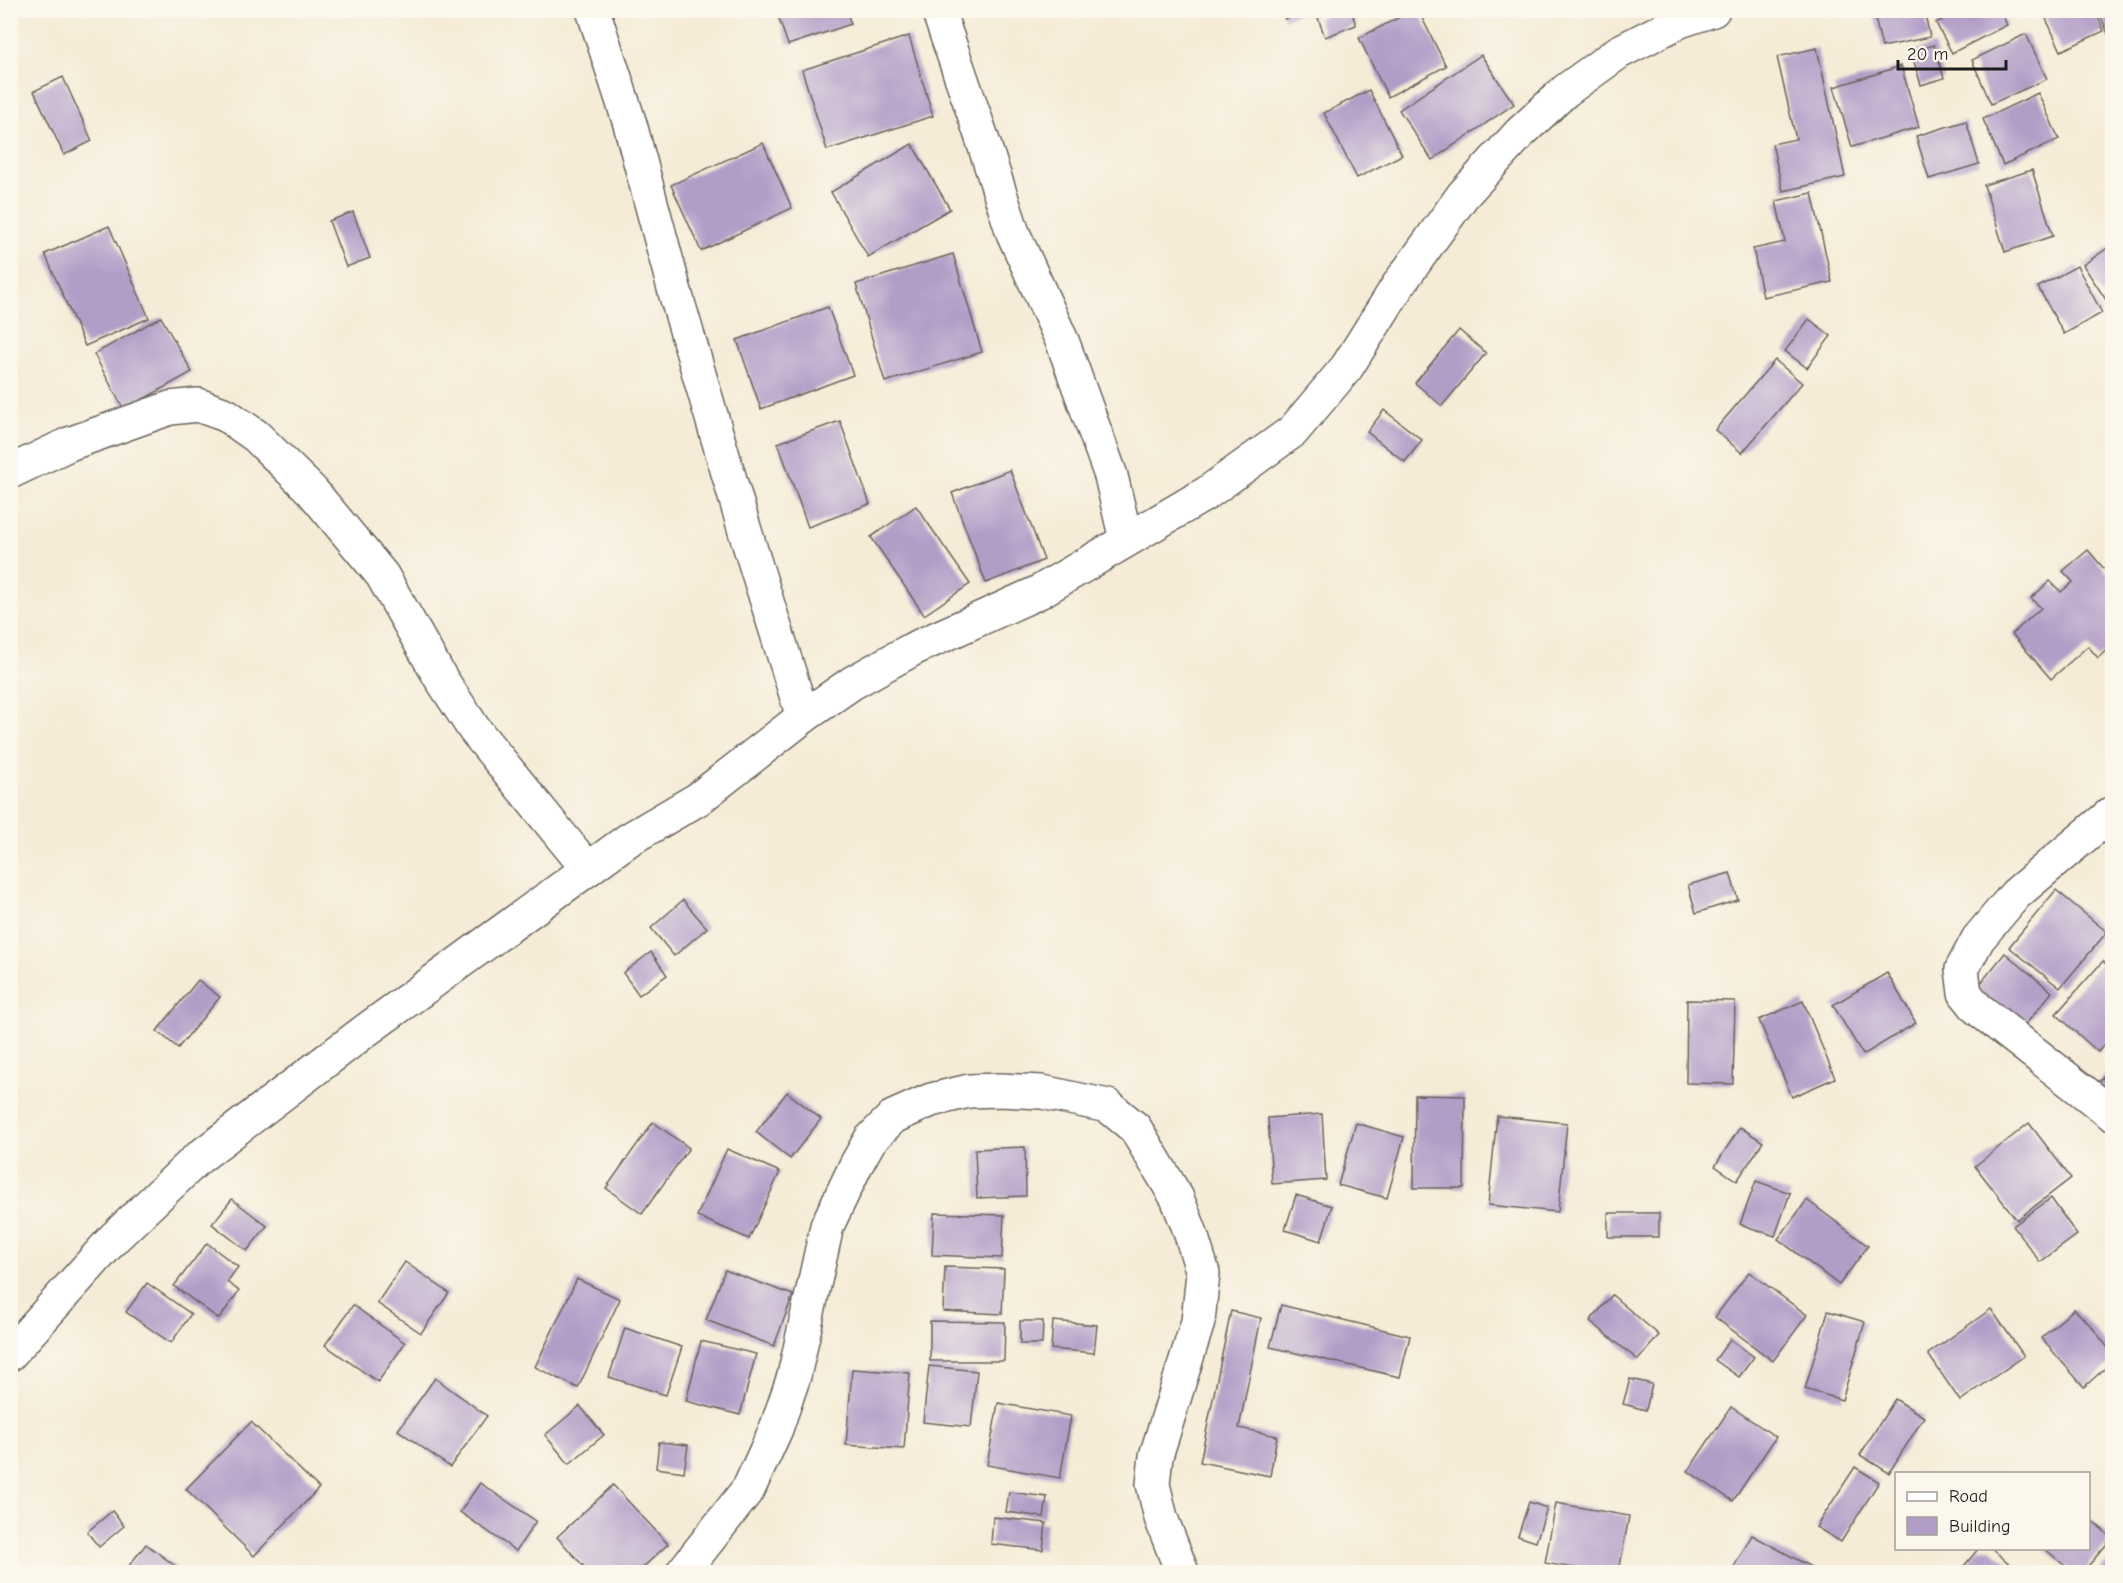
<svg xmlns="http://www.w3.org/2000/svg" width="2123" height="1583" viewBox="0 0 2123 1583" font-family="'Comic Neue',sans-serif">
  <rect width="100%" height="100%" fill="#fbf7ec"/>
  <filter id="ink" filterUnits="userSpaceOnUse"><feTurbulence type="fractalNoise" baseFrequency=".0167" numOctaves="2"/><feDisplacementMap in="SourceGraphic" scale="12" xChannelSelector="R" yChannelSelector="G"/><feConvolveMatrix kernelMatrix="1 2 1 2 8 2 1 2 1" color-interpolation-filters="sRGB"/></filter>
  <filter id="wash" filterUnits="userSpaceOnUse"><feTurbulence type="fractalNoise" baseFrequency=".008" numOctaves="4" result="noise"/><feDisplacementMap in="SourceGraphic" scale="24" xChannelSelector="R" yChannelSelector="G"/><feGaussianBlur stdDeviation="1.35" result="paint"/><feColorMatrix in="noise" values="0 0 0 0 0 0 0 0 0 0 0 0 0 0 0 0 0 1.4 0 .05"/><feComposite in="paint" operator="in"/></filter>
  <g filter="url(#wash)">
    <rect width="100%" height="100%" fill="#f5ebd6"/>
    <g id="blocks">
      <g fill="#b29dc7">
        <path d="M 776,10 L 846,10 L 851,24 L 788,45 Z"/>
        <path d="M 1281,10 L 1304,10 L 1304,11 L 1285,19 Z"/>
        <path d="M 1337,10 L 1351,10 L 1356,25 L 1325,37 L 1318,18 Z"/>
        <path d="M 1413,10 L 1418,10 L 1446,66 L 1388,97 L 1359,38 Z"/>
        <path d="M 1873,10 L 1924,10 L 1930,37 L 1882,47 Z"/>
        <path d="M 1960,10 L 2000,10 L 2007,25 L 1952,53 L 1936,23 Z"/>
        <path d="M 2042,10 L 2095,10 L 2104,31 L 2061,51 Z"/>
        <path d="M 2098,10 L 2112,10 L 2112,43 Z"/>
        <path d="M 2026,34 L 2047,79 L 1991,104 L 1972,60 Z"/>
        <path d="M 909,36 L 933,116 L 827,150 L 802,70 Z"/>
        <path d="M 1934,45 L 1944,78 L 1921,85 L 1911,52 Z"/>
        <path d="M 1817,48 L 1845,177 L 1783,191 L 1772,144 L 1796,139 L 1777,57 Z"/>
        <path d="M 1481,55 L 1514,104 L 1432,160 L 1399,110 Z"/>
        <path d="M 1901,66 L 1919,127 L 1852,147 L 1834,87 Z"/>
        <path d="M 63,77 L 92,141 L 64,155 L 34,91 Z"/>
        <path d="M 1369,90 L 1402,155 L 1357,178 L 1324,113 Z"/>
        <path d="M 2038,93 L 2059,139 L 2003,165 L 1983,119 Z"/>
        <path d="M 1966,121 L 1979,164 L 1929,179 L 1916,136 Z"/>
        <path d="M 763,143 L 792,208 L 701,251 L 671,185 Z"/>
        <path d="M 912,144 L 950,209 L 868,257 L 831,192 Z"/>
        <path d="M 2032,170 L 2053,236 L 2005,252 L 1984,185 Z"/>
        <path d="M 1812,193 L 1832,282 L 1763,297 L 1753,249 L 1785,242 L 1776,201 Z"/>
        <path d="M 353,212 L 370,258 L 346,267 L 329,221 Z"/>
        <path d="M 109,226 L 149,318 L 85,346 L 45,254 Z"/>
        <path d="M 2112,245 L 2112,309 L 2083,265 Z"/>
        <path d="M 953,254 L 982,352 L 885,382 L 856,284 Z"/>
        <path d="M 2077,266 L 2102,313 L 2064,334 L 2038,287 Z"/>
        <path d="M 828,307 L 853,375 L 761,409 L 737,340 Z"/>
        <path d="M 161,317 L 192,372 L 124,410 L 94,354 Z"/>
        <path d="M 1809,319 L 1831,336 L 1807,368 L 1785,351 Z"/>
        <path d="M 1459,330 L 1486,353 L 1442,406 L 1415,383 Z"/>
        <path d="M 1775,360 L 1802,383 L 1742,453 L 1715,430 Z"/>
        <path d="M 1384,410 L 1422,440 L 1405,462 L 1367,432 Z"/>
        <path d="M 840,421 L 870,504 L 808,527 L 778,443 Z"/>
        <path d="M 1010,470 L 1044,560 L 986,583 L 952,493 Z"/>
        <path d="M 916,506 L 970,584 L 924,615 L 871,537 Z"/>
        <path d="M 2088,550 L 2112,578 L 2112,645 L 2098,658 L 2088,646 L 2051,679 L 2012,634 L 2041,608 L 2031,598 L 2050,581 L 2061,592 L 2073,582 L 2063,571 Z"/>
        <path d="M 1730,873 L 1738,900 L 1696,913 L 1688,885 Z"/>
        <path d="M 2056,890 L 2107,932 L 2060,988 L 2009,947 Z"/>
        <path d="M 683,900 L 707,928 L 674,956 L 651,928 Z"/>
        <path d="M 651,952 L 667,975 L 639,995 L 623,973 Z"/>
        <path d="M 2005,953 L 2052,992 L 2022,1029 L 1975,990 Z"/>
        <path d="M 2103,961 L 2112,970 L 2112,1036 L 2098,1052 L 2056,1014 Z"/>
        <path d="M 1887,973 L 1916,1023 L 1863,1055 L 1833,1005 Z"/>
        <path d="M 198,980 L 220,997 L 178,1048 L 157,1031 Z"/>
        <path d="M 1687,1000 L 1735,1001 L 1733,1084 L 1686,1083 Z"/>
        <path d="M 1803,1001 L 1835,1078 L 1792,1097 L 1759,1020 Z"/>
        <path d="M 2112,1066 L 2112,1099 L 2096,1086 Z"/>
        <path d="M 787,1092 L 821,1119 L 790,1159 L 756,1132 Z"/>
        <path d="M 1415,1095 L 1465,1096 L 1464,1188 L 1414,1188 Z"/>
        <path d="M 1322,1114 L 1326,1180 L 1272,1184 L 1268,1118 Z"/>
        <path d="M 1497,1116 L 1567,1123 L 1558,1212 L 1488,1205 Z"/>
        <path d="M 653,1122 L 689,1148 L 642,1214 L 606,1188 Z"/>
        <path d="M 1356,1123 L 1404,1137 L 1387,1198 L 1338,1185 Z"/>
        <path d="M 2029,1123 L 2071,1178 L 2017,1220 L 1975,1166 Z"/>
        <path d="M 1740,1127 L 1763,1142 L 1737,1181 L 1715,1166 Z"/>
        <path d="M 1025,1147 L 1026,1196 L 977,1198 L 975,1149 Z"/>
        <path d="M 727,1149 L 780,1172 L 749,1239 L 697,1216 Z"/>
        <path d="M 1756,1181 L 1790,1193 L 1775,1236 L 1740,1224 Z"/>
        <path d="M 1296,1195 L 1332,1206 L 1321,1241 L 1285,1230 Z"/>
        <path d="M 2051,1198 L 2077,1235 L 2040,1262 L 2013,1226 Z"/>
        <path d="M 232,1199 L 267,1226 L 247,1251 L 212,1224 Z"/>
        <path d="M 1807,1200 L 1868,1246 L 1839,1285 L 1778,1239 Z"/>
        <path d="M 934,1213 L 1004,1215 L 1002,1258 L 932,1255 Z"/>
        <rect x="1608" y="1213" width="51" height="24"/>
        <path d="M 207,1243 L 238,1267 L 227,1282 L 239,1291 L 219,1319 L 174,1286 Z"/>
        <path d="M 405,1262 L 449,1293 L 421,1333 L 377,1303 Z"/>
        <path d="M 945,1267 L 1004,1269 L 1002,1314 L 943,1311 Z"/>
        <path d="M 725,1270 L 793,1295 L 774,1346 L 706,1320 Z"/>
        <path d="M 1749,1272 L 1807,1315 L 1773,1361 L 1715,1317 Z"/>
        <path d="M 577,1279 L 620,1299 L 578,1388 L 535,1367 Z"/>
        <path d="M 147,1283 L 191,1314 L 171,1343 L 126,1312 Z"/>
        <path d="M 1612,1295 L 1659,1335 L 1638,1360 L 1590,1321 Z"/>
        <path d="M 353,1305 L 405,1343 L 378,1382 L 325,1345 Z"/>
        <path d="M 1281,1305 L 1410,1336 L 1400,1377 L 1270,1347 Z"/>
        <path d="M 1991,1309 L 2024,1356 L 1960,1401 L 1928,1354 Z"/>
        <path d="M 2074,1309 L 2092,1327 L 2112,1353 L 2112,1362 L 2084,1387 L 2041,1338 Z"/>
        <path d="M 1231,1311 L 1261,1318 L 1239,1428 L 1277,1436 L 1270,1476 L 1200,1462 Z"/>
        <path d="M 1828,1311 L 1865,1322 L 1842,1400 L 1805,1389 Z"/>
        <path d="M 930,1321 L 1005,1322 L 1004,1361 L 930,1361 Z"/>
        <path d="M 1020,1321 L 1043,1321 L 1042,1344 L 1020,1344 Z"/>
        <path d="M 1053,1321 L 1097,1325 L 1094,1353 L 1051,1349 Z"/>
        <path d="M 625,1328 L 682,1347 L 666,1395 L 609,1377 Z"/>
        <path d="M 1730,1339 L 1754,1357 L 1739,1377 L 1715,1360 Z"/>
        <path d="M 701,1341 L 756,1354 L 740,1415 L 686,1401 Z"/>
        <path d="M 929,1366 L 977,1371 L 971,1427 L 923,1422 Z"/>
        <path d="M 852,1369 L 910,1373 L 904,1449 L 846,1445 Z"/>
        <path d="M 435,1378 L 487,1416 L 450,1467 L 398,1430 Z"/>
        <path d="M 1630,1379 L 1652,1384 L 1646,1410 L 1623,1404 Z"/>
        <path d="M 1895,1399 L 1924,1417 L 1889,1473 L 1860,1455 Z"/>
        <path d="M 998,1403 L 1071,1416 L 1060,1478 L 987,1465 Z"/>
        <path d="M 580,1406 L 604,1435 L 569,1464 L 545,1435 Z"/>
        <path d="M 1731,1407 L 1776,1437 L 1733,1501 L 1688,1471 Z"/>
        <path d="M 251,1422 L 319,1488 L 254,1556 L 186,1489 Z"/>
        <path d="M 659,1442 L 688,1445 L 684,1472 L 656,1468 Z"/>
        <path d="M 1855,1467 L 1879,1482 L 1841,1542 L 1816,1527 Z"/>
        <path d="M 480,1483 L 536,1521 L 516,1551 L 460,1512 Z"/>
        <path d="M 613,1485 L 668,1544 L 638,1572 L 589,1572 L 557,1537 Z"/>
        <path d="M 1009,1492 L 1047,1497 L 1044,1517 L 1006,1512 Z"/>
        <path d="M 1529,1502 L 1547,1508 L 1536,1542 L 1518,1536 Z"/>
        <path d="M 1556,1503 L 1629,1516 L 1619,1572 L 1596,1572 L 1545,1563 Z"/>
        <path d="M 112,1511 L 124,1526 L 99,1547 L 87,1532 Z"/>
        <path d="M 993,1517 L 1046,1523 L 1043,1550 L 991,1544 Z"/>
        <path d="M 2088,1517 L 2112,1538 L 2083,1572 L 2072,1572 L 2044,1548 L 2088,1548 Z"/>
        <path d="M 1752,1535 L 1820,1572 L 1731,1572 Z"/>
        <path d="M 146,1544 L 183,1572 L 124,1572 Z"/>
        <path d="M 1979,1548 L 1991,1548 L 2019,1572 L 1959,1572 Z"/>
        <path d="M 2112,1559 L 2112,1572 L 2097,1572 Z"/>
      </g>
    </g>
  </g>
  <g filter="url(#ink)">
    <use href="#blocks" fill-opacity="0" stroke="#68645d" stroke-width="1.5"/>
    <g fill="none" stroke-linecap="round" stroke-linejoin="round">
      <defs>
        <g id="street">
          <path d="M 593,10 L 630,124 L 675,292 L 745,531 L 803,717"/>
          <path d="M 938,10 L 979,129 L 1013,233 L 1063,343 L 1111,476 L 1126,540"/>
          <path d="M 10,472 L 69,444 L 170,408 L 198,405 L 226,415 L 256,436 L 312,491 L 382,575 L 440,677 L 474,729 L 588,869"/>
          <path d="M 2112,813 L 2016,894 L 1978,939 L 1962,969 L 1965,993 L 1977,1008 L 2112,1114"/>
          <path d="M 10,1354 L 114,1238 L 197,1159 L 365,1031 L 628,840 L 698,799 L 803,717 L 852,683 L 913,649 L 1039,592 L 1207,493 L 1293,431 L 1347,367 L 1399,284 L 1463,195 L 1520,133 L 1565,91 L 1619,52 L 1680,21 L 1713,10"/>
          <path d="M 683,1572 L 749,1488 L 776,1429 L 794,1376 L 827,1226 L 856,1165 L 870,1140 L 893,1117 L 931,1100 L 969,1091 L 1000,1090 L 1042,1092 L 1108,1106 L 1135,1128 L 1177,1198 L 1190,1231 L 1203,1273 L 1198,1322 L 1156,1456 L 1153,1484 L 1161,1518 L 1182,1572"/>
        </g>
      </defs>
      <use href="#street" stroke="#68645d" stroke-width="36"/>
      <use href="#street" stroke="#fff" stroke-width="33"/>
    </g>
  </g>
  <rect width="2123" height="1583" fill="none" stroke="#fbf7ec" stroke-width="36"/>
  <rect x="1895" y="1472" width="195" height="78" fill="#fbf7ec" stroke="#a29f99" stroke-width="1.5"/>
  <rect x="1907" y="1492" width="30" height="9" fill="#ffffff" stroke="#a29f99" stroke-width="1.5"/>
  <text x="1949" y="1502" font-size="18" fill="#1c1c1c">Road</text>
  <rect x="1907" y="1517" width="30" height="18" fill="#b29dc7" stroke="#a29f99" stroke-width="1.5"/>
  <text x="1949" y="1532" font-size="18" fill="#1c1c1c">Building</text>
  <path d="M1898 60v9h108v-9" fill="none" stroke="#1c1c1c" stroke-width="3"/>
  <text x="1907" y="60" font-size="18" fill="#1c1c1c" stroke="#fbf7ec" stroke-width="4.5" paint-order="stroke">20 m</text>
</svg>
